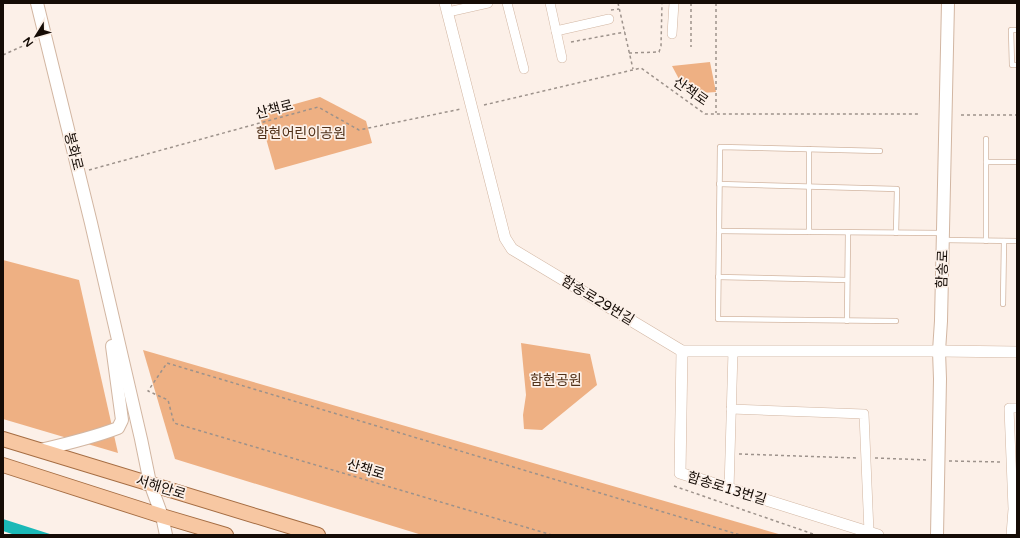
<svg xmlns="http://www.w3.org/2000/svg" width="1020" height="538" viewBox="0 0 1020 538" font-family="'Varela Round','Noto Sans KR',sans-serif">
  <rect width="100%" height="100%" fill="#fcf0e8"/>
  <g fill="#eeb083">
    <path d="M 710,62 L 716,92 L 687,94 L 672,66 Z"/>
    <path d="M 320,97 L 366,121 L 372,143 L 275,170 L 259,114 Z"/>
    <path d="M 3,260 L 79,280 L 118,453 L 3,419 Z"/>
    <path d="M 521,343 L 590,354 L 597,385 L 542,430 L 524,429 L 523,415 L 526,395 Z"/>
    <path d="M 143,350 L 782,535 L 422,535 L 175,459 Z"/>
  </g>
  <path fill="#1bb9b7" d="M 3,519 L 53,535 L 15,535 L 3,531 Z"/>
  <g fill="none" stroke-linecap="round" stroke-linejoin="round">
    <defs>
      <g id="service">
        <path d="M 1017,30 L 1011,30 L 1012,65 L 1017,65"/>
        <path d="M 880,151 L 720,147 L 718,319 L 896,321"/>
        <path d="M 986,162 L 1017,162"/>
        <path d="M 719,184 L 897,189 L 896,233"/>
        <path d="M 719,231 L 943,233"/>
        <path d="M 809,232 L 809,149"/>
        <path d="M 943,240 L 1017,241"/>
        <path d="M 986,241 L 986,139"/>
        <path d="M 718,277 L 847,280"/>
        <path d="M 1003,304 L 1004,241"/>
        <path d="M 847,321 L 848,233"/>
      </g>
      <g id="minor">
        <path d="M 507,3 L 524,69"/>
        <path d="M 550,3 L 562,58"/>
        <path d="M 448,12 L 488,3"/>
        <path d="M 556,31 L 609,19"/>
        <path d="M 672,34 L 674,3"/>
        <path d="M 731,409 L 864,414 L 869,532"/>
        <path d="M 729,489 L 733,351"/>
        <path d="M 1011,535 L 1013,509 L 1009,408 L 1017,408"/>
      </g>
      <g id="tertiary">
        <path d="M 445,3 L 505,238 L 512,249 L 682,351 L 939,351 L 1017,352"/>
        <path d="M 682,351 L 680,473 L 878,535"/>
      </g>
      <g id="secondary">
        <path d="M 37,3 L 91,223 L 141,439 L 150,483 L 162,516 L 166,535"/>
        <path d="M 40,450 C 66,444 92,438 118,428 L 122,420 L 112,346"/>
        <path d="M 937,535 L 940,379 L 939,351 L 941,321 L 948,3"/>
      </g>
      <g id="primary">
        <path d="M 3,439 L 318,535"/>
        <path d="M 3,465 L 162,516 L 226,535"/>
      </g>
    </defs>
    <use href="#service" stroke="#d2b6a2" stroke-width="6"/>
    <use href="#minor" stroke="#d2b6a2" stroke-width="10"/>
    <use href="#tertiary" stroke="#d2b6a2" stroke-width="12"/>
    <use href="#secondary" stroke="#d2b6a2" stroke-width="14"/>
    <use href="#primary" stroke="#a56d43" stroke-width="16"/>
    <g stroke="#9d928b" stroke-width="1.5" stroke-dasharray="3 3" stroke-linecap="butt">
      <path d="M 618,3 L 633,69"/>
      <path d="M 691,3 L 691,47"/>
      <path d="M 716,3 L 716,113"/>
      <path d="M 611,10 L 619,9"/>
      <path d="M 571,42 L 625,32"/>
      <path d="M 629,53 L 659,52 L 661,46 L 662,3"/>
      <path d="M 3,55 L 36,40"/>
      <path d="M 484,105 L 641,68 L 705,114 L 919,114"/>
      <path d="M 961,115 L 1017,115"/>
      <path d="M 89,170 L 318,107 L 359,130 L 461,109"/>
      <path d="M 739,454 L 857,458"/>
      <path d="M 875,458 L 929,460"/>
      <path d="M 949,461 L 1003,462"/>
      <path d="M 674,486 L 816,535"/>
      <path d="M 552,535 L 174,423 L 168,400 L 148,391 L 167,363 L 740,535"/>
    </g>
    <use href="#service" stroke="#fff" stroke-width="4.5"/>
    <use href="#minor" stroke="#fff" stroke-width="9"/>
    <use href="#tertiary" stroke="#fff" stroke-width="11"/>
    <use href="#secondary" stroke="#fff" stroke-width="12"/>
    <use href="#primary" stroke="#f7c7a2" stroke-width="14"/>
  </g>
  <g text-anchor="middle" stroke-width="3.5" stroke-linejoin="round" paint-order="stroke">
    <g font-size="14" fill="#150c06" stroke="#fcf0e8">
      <text transform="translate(691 91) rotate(35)" y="5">산책로</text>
      <text transform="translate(274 109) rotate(-15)" y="5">산책로</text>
      <text transform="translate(74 151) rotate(76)" y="5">봉화로</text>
      <text transform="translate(942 269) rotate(-88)" y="5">함송로</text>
      <text transform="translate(598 300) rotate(31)" y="5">함송로29번길</text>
      <text transform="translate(366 469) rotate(16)" y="5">산책로</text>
      <text transform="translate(161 487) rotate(17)" y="5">서해안로</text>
      <text transform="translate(727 488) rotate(17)" y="5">함송로13번길</text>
    </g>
    <g font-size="14" fill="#503018" stroke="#fcf0e8">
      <text x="301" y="138">함현어린이공원</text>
      <text x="556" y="385">함현공원</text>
    </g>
  </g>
  <rect width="1020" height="538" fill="none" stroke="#150c06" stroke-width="8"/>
  <g transform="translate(36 36) rotate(233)" stroke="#fcf0e8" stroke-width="3" paint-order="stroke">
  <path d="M0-3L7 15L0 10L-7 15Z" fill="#150c06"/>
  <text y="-6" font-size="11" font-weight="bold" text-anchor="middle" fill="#150c06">N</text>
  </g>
</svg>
